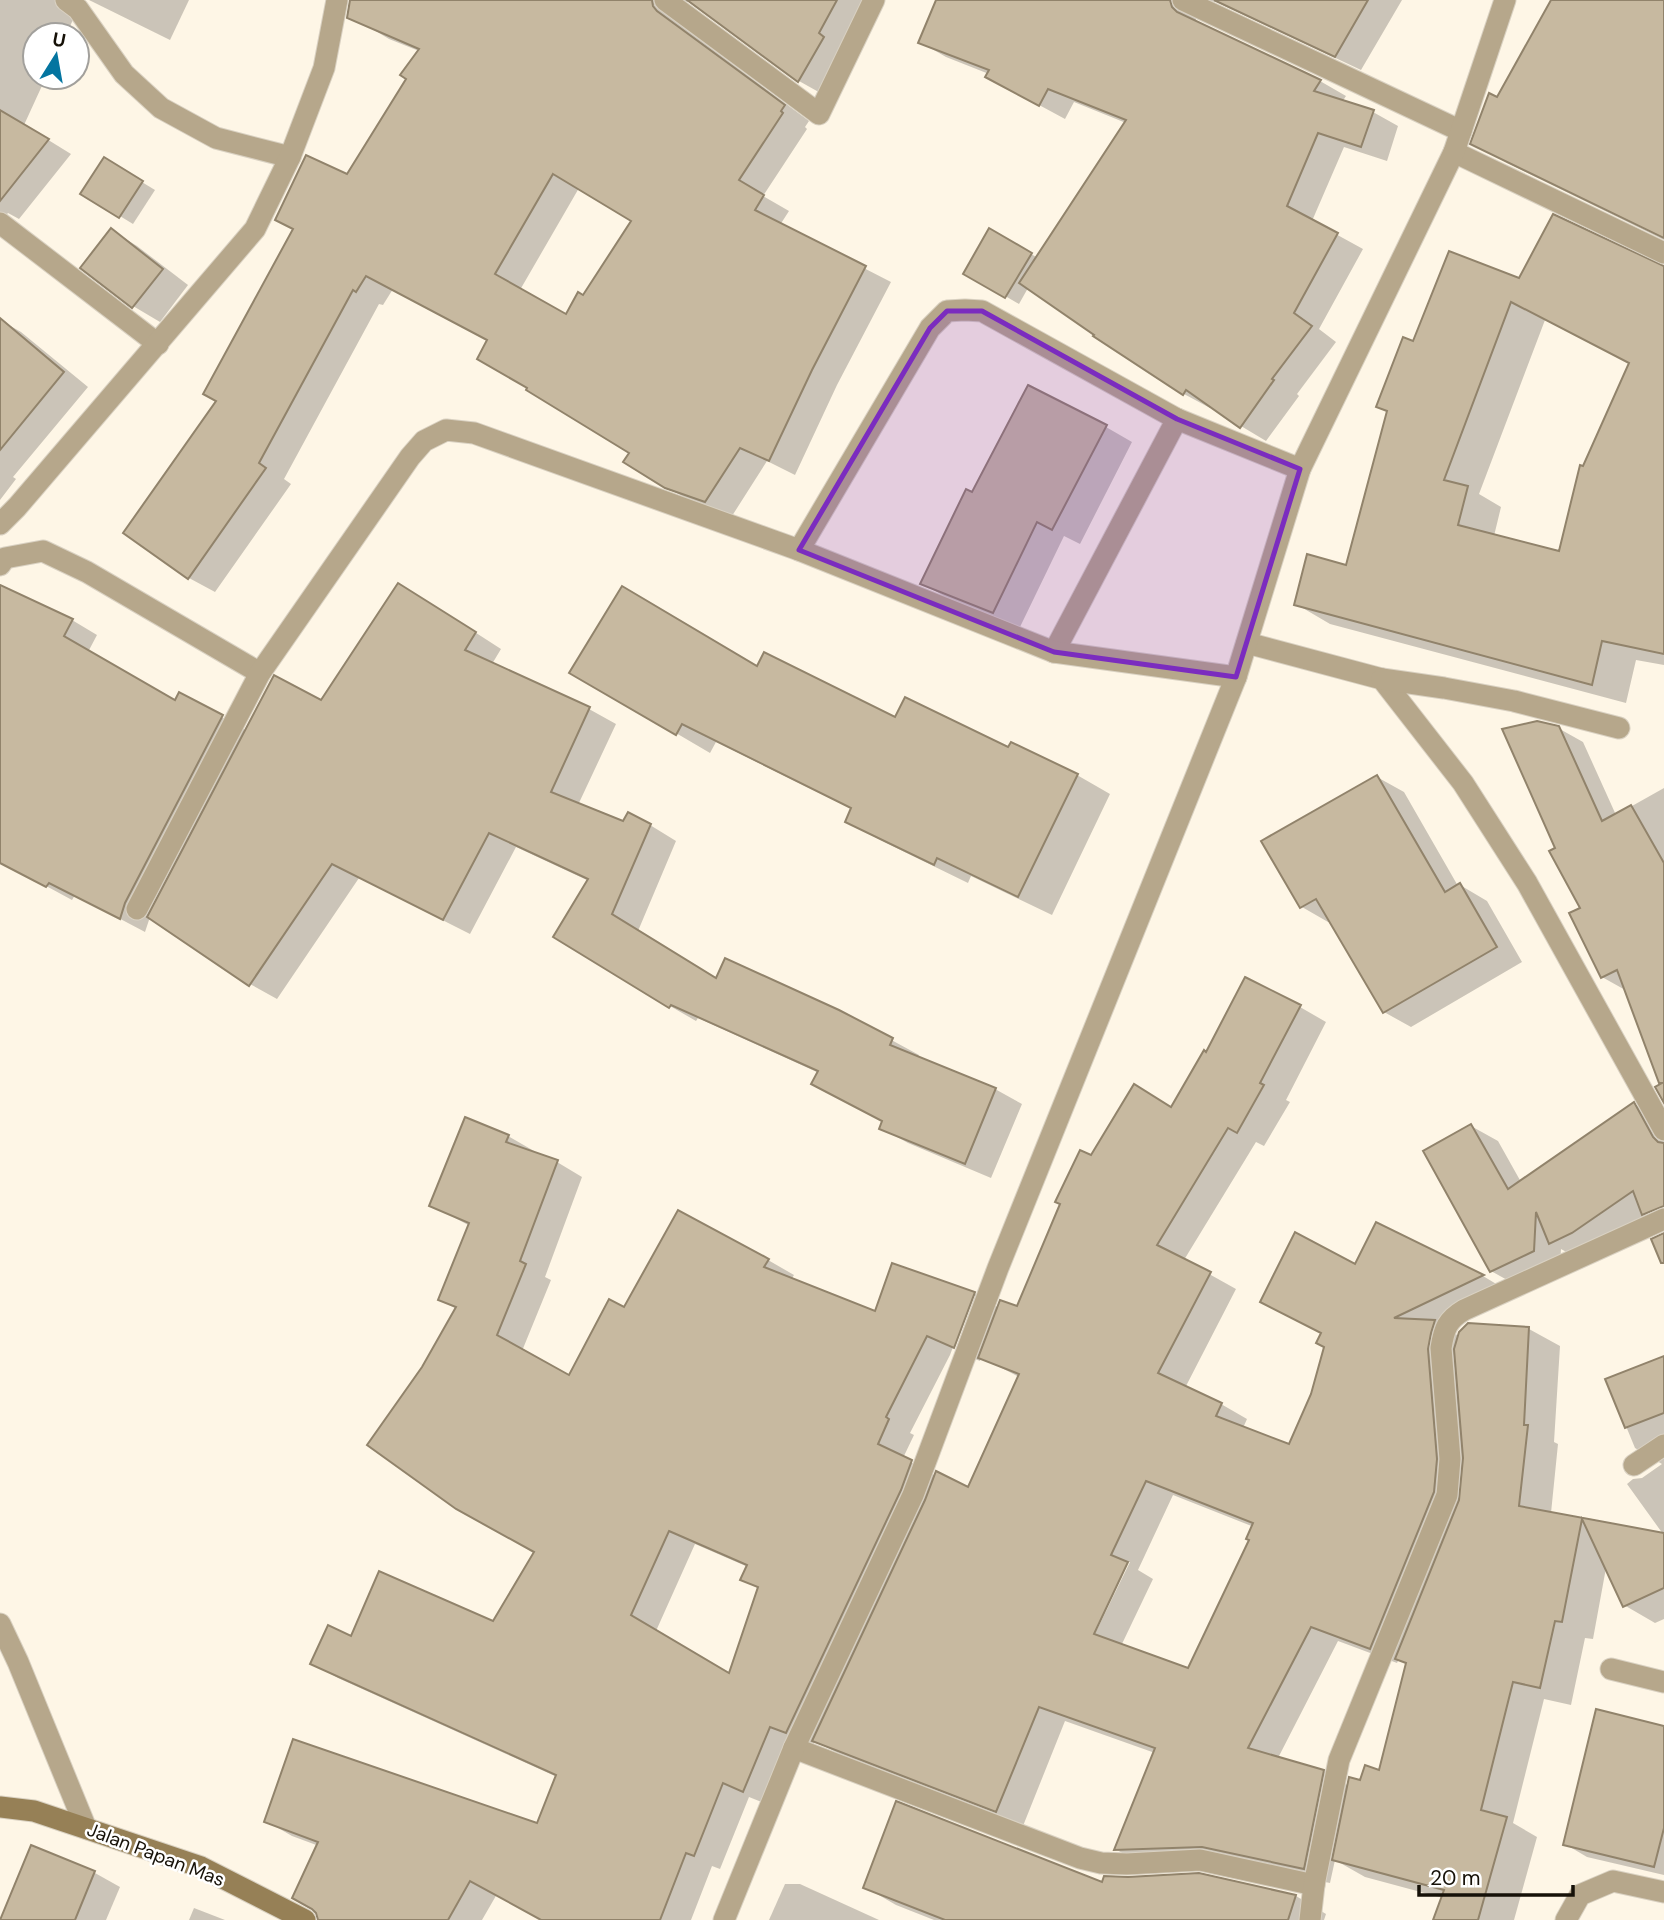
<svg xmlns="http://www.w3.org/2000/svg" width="1664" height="1920" viewBox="0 0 1664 1920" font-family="'DM Sans',sans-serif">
  <rect width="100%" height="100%" fill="#fef6e6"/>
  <g fill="#0003" fill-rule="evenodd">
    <path d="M 0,0 L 82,0 L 66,35 L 35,35 L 35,77 L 46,77 L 24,125 L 71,154 L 19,219 L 8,213 L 0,222 Z"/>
    <path d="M 89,0 L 189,0 L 170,40 Z"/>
    <path d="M 374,0 L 870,0 L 824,95 L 799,81 L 692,1 L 687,2 L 680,6 L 678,21 L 683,27 L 809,121 L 805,127 L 807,129 L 763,196 L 789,211 L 780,225 L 891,282 L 837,385 L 795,475 L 767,461 L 732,516 L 692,502 L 665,486 L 631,452 L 489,340 L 393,289 L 383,305 L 379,304 L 284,479 L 291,484 L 215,592 L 189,578 L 125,532 L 218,401 L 347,177 L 408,78 L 419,51 L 389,39 L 364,24 ZM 579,188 L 633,221 L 584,297 L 566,316 L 520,290 Z"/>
    <path d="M 938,0 L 1402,0 L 1361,70 L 1216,2 L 1209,1 L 1202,3 L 1195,16 L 1197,23 L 1320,81 L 1346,96 L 1342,102 L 1373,112 L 1398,126 L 1387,161 L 1344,147 L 1312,221 L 1363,249 L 1319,329 L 1336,342 L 1297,394 L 1299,396 L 1266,441 L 1241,426 L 1211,406 L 1210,408 L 1184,394 L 1095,336 L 1028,288 L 1019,304 L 966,273 L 990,230 L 1038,258 L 1126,123 L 1074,102 L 1065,119 L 1013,91 L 989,74 L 946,57 L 920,42 Z"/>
    <path d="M 1553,0 L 1664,0 L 1664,240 L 1507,163 L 1473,143 Z"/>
    <path d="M 104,159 L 155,190 L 133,224 L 82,193 Z"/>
    <path d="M 111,230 L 137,246 L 188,285 L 160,322 L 133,306 L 82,267 Z"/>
    <path d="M 1664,268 L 1664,665 L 1636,660 L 1626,703 L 1330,624 L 1296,604 L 1347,567 L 1388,412 L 1378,406 L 1414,343 L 1520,280 ZM 1545,320 L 1631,364 L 1584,468 L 1560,553 L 1494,536 L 1501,507 L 1479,494 Z"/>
    <path d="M 0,320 L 21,332 L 88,387 L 13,477 L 16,479 L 0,500 Z"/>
    <path d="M 1106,427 L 1132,442 L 1080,544 L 1064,536 L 1020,627 L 949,599 L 923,584 L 972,494 Z"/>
    <path d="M 425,600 L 501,649 L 492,664 L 589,709 L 616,724 L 578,805 L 624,824 L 650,825 L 676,841 L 638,931 L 717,980 L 838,1011 L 919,1055 L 917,1058 L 995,1089 L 1022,1104 L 991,1178 L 908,1143 L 881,1128 L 884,1121 L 813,1084 L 819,1073 L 698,1018 L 696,1021 L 670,1006 L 589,881 L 516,847 L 470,934 L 359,878 L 277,999 L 250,984 L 150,917 L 145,932 L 75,895 L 72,900 L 0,861 L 0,601 L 72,620 L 97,635 L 88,652 L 176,703 L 180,695 L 247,731 L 322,703 Z"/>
    <path d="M 758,668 L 896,719 L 1009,749 L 1077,775 L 1110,794 L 1052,915 L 971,876 L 968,883 L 880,840 L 847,821 L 852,809 L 716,742 L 710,753 L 572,672 Z"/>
    <path d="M 1558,728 L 1583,742 L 1616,815 L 1664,788 L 1664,1074 L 1627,991 L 1602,977 L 1583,908 L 1557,849 Z"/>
    <path d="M 1377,777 L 1404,792 L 1458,886 L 1460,885 L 1487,901 L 1522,962 L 1411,1027 L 1384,1012 L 1331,921 L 1328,922 L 1302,907 L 1263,842 Z"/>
    <path d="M 1300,1007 L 1326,1022 L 1286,1100 L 1290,1102 L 1264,1146 L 1256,1142 L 1184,1260 L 1236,1289 L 1185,1388 L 1221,1404 L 1247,1419 L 1243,1428 L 1290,1447 L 1313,1395 L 1326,1347 L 1323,1334 L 1262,1302 L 1356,1267 L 1377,1224 L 1483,1276 L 1508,1291 L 1438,1324 L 1459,1336 L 1529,1329 L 1560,1346 L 1554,1442 L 1558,1444 L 1551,1513 L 1663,1534 L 1627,1484 L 1633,1479 L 1642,1478 L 1662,1464 L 1635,1448 L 1607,1380 L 1664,1363 L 1664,1619 L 1655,1623 L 1624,1605 L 1606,1568 L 1593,1639 L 1585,1638 L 1571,1705 L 1544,1699 L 1513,1823 L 1537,1837 L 1514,1920 L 1435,1920 L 1443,1898 L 1365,1877 L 1335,1860 L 1330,1883 L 1231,1862 L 1143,1865 L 1117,1850 L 1155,1753 L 1065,1721 L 1023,1826 L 841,1755 L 815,1741 L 812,1747 L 796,1740 L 769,1805 L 749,1797 L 720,1869 L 712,1866 L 691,1920 L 543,1920 L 497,1894 L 482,1920 L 320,1920 L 319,1846 L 292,1836 L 266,1821 L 538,1825 L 557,1777 L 338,1678 L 312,1663 L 352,1638 L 494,1623 L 536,1552 L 423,1368 L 457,1309 L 440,1300 L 470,1226 L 431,1205 L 508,1136 L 534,1151 L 533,1154 L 557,1162 L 582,1177 L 545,1277 L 551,1280 L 522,1351 L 569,1377 L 625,1309 L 768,1260 L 794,1275 L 791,1280 L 876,1314 L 974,1293 L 999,1308 L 1018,1308 L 1092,1157 L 1172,1109 L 1207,1054 ZM 972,1296 L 975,1296 L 955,1351 L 980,1361 L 981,1357 L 1019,1377 L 969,1489 L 936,1476 L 903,1458 L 914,1435 L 910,1433 L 950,1355 ZM 1173,1495 L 1254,1527 L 1251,1539 L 1189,1671 L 1121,1646 L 1153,1579 L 1138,1570 ZM 695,1544 L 748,1567 L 743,1579 L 759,1589 L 730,1676 L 656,1631 ZM 1126,1562 L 1130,1562 L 1091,1642 L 1088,1641 ZM 1338,1641 L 1397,1663 L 1399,1659 L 1407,1664 L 1380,1773 L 1349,1786 L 1323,1771 L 1278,1758 Z"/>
    <path d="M 1634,1104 L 1660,1119 L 1664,1127 L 1664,1202 L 1599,1248 L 1577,1258 L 1561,1249 L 1560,1266 L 1518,1286 L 1491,1271 L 1471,1126 L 1498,1141 L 1521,1182 Z"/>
    <path d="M 1664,1728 L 1664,1875 L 1587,1857 L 1565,1844 Z"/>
    <path d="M 32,1847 L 95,1873 L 120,1887 L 106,1920 L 2,1920 Z"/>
    <path d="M 785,1884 L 800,1884 L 879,1920 L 769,1920 Z"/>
    <path d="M 1103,1885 L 1296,1896 L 1326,1914 L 1324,1920 L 934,1920 L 896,1905 L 865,1887 Z"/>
    <path d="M 194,1908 L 225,1920 L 189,1920 Z"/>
  </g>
  <g fill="#c7b9a0" stroke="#91836b" stroke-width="2" fill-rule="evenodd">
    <path d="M 350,0 L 652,0 L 653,6 L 657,11 L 785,105 L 781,111 L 783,113 L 739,180 L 764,195 L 755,210 L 866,266 L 812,370 L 769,461 L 740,448 L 705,502 L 665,488 L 623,462 L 629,453 L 526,390 L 527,388 L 477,359 L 487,340 L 366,276 L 356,292 L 353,290 L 259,463 L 266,468 L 188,579 L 123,533 L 216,401 L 203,394 L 293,229 L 275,220 L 306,155 L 347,174 L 406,79 L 400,75 L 419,49 L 347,18 ZM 553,174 L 631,221 L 583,295 L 578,292 L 566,314 L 495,274 Z"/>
    <path d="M 687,0 L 837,0 L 819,33 L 824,37 L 798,82 Z"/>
    <path d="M 936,0 L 1170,0 L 1172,7 L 1177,12 L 1321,80 L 1314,91 L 1374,110 L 1361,147 L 1318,133 L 1287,206 L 1338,233 L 1294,313 L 1312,326 L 1272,379 L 1274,380 L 1240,428 L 1186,390 L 1183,395 L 1093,336 L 1094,335 L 1019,283 L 1126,120 L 1048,89 L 1039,106 L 985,77 L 989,70 L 918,43 Z"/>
    <path d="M 1214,0 L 1368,0 L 1335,57 Z"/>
    <path d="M 1551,0 L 1664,0 L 1664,238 L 1470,144 L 1489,93 L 1497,97 Z"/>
    <path d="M 0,110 L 49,139 L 0,201 Z"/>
    <path d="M 104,157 L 143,181 L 119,218 L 80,194 Z"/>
    <path d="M 1553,214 L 1664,266 L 1664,654 L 1602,641 L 1592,685 L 1294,605 L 1307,554 L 1346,565 L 1387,411 L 1376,407 L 1403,337 L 1413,341 L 1449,251 L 1519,278 ZM 1511,302 L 1629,363 L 1583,466 L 1580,465 L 1559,551 L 1458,525 L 1468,486 L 1444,480 Z"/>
    <path d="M 111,228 L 163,269 L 132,308 L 80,268 Z"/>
    <path d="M 989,228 L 1032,253 L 1005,298 L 963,274 Z"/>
    <path d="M 0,318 L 64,372 L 0,450 Z"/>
    <path d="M 1028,385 L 1107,425 L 1052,530 L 1037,522 L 993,613 L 920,584 L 966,489 L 972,492 Z"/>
    <path d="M 398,583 L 476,632 L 465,650 L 590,707 L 551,792 L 623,821 L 628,812 L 651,824 L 612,914 L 716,978 L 725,958 L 839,1010 L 893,1038 L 890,1045 L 996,1088 L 965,1164 L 879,1129 L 882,1121 L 811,1084 L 818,1071 L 671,1005 L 669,1008 L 553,937 L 588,879 L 489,833 L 443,920 L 332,864 L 249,986 L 147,917 L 274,675 L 321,700 Z"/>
    <path d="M 0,585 L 73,619 L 64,636 L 175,700 L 179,692 L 223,715 L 125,903 L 120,919 L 49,883 L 46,887 L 0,863 Z"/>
    <path d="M 622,586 L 757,666 L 764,652 L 895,717 L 905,697 L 1008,747 L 1011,742 L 1078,774 L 1018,897 L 937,858 L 934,865 L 845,822 L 851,808 L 682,724 L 676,735 L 569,673 Z"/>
    <path d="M 1537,721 L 1559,726 L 1602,821 L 1631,805 L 1664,863 L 1664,1103 L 1655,1087 L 1662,1083 L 1659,1083 L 1617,970 L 1601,978 L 1569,913 L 1580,908 L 1549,851 L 1555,848 L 1502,729 Z"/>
    <path d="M 1377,775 L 1445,892 L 1460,883 L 1497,947 L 1383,1013 L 1316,899 L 1300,908 L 1261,841 Z"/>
    <path d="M 1245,977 L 1301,1005 L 1260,1083 L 1264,1085 L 1237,1133 L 1228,1128 L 1157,1245 L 1211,1272 L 1158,1373 L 1222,1403 L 1216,1416 L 1289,1444 L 1311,1394 L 1324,1347 L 1316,1343 L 1321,1333 L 1260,1302 L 1295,1232 L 1355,1264 L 1376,1222 L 1484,1275 L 1394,1318 L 1435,1320 L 1431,1333 L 1428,1349 L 1437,1459 L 1434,1492 L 1370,1649 L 1311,1627 L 1248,1748 L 1324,1770 L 1304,1869 L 1202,1847 L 1114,1850 L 1155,1748 L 1039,1707 L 996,1812 L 812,1741 L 925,1500 L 936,1471 L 968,1487 L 1019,1374 L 978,1358 L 1000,1300 L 1017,1306 L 1060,1204 L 1055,1202 L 1080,1150 L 1091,1155 L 1134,1084 L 1171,1107 L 1204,1050 L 1206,1052 ZM 1146,1481 L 1253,1523 L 1246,1539 L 1249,1540 L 1188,1668 L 1094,1634 L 1128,1562 L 1111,1555 Z"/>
    <path d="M 1634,1102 L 1653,1137 L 1658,1142 L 1664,1143 L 1664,1206 L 1642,1215 L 1633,1191 L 1572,1233 L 1549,1244 L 1536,1212 L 1534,1251 L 1490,1272 L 1423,1151 L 1471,1124 L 1508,1189 Z"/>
    <path d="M 465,1117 L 509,1135 L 506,1142 L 558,1160 L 520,1261 L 526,1264 L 497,1335 L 569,1375 L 609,1299 L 624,1307 L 678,1210 L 769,1259 L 764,1267 L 875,1311 L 892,1263 L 975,1292 L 954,1348 L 927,1336 L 886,1417 L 889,1419 L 878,1444 L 912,1460 L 901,1490 L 786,1733 L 770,1727 L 743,1792 L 723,1783 L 694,1856 L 686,1853 L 660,1920 L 541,1920 L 470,1881 L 448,1920 L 318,1920 L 316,1913 L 312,1909 L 292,1898 L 318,1842 L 264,1822 L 293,1739 L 537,1823 L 556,1775 L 310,1664 L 328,1625 L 351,1636 L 379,1571 L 493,1621 L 534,1552 L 456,1509 L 367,1445 L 422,1367 L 456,1307 L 438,1300 L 469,1223 L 429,1206 ZM 669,1531 L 747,1565 L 740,1580 L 758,1587 L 729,1673 L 631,1615 Z"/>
    <path d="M 1664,1233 L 1664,1263 L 1661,1263 L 1651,1239 Z"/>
    <path d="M 1468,1323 L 1529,1327 L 1524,1425 L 1528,1425 L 1519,1506 L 1664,1533 L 1664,1588 L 1623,1607 L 1582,1519 L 1562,1622 L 1555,1621 L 1540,1688 L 1513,1682 L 1481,1810 L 1507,1817 L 1478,1920 L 1433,1920 L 1444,1890 L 1332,1860 L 1349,1777 L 1360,1780 L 1365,1765 L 1379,1770 L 1406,1663 L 1395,1659 L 1459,1500 L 1463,1458 L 1454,1349 L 1459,1332 Z"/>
    <path d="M 1664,1356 L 1664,1413 L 1625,1428 L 1605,1379 Z"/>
    <path d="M 1596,1709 L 1664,1726 L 1664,1828 L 1654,1867 L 1563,1845 Z"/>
    <path d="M 896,1801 L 1102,1882 L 1104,1876 L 1128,1877 L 1199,1873 L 1296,1895 L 1288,1920 L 945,1920 L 863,1888 Z"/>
    <path d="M 31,1845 L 95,1871 L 75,1920 L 0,1920 Z"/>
  </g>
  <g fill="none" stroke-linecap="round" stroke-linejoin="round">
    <defs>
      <g id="street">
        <path d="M 66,0 L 78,9 L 124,74 L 161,108 L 216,138 L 290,157"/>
        <path d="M 665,0 L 819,114 L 874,0"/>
        <path d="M 1183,0 L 1461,131"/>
        <path d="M 1454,152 L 1664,253"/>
        <path d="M 0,223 L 158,344"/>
        <path d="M 0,524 L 17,507 L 255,229 L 290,157 L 324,68 L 337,0"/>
        <path d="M 799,550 L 930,328 L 947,311 L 965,310 L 982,311 L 1177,419 L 1300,469"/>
        <path d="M 0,565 L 5,558 L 43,551 L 87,572 L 260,673"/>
        <path d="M 1247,643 L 1382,679 L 1463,783 L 1527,883 L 1664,1130"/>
        <path d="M 1054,652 L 1177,419"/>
        <path d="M 1382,679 L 1444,688 L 1514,701 L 1619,728"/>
        <path d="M 137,909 L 260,673 L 410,457 L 424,441 L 446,430 L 474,433 L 799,550 L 1054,652 L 1236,677"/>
        <path d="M 1634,1465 L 1664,1445"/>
        <path d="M 0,1624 L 18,1662 L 86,1828"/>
        <path d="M 1611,1669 L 1664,1682"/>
        <path d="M 794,1748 L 1080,1858 L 1101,1863 L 1127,1864 L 1200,1860 L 1314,1885"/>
        <path d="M 724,1920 L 794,1748 L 913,1495 L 998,1268 L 1236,677 L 1300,469 L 1454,152 L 1505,0"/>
        <path d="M 1310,1920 L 1314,1885 L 1339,1760 L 1447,1495 L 1450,1459 L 1441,1348 C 1444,1329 1447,1320 1464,1310 L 1664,1219"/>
        <path d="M 1566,1920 L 1580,1895 L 1613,1881 L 1664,1892"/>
      </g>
      <path id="secondary" d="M 0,1807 L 34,1811 L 201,1867 L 305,1920"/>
    </defs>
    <use href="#street" stroke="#d9d1c2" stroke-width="23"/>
    <use href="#secondary" stroke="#d9d1c2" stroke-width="23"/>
    <use href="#street" stroke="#b6a78b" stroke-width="21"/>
    <use href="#secondary" stroke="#968056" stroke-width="21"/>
  </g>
  <path fill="#7b2cbf" fill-opacity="0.2" stroke="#7b2cbf" stroke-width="5" stroke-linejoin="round" d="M 947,311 L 982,311 L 1177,419 L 1300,469 L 1236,677 L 1054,652 L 799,550 L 930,328 Z"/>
  <g text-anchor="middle" stroke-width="5" stroke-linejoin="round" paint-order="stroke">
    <g font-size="19" fill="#161108" stroke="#fff">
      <text transform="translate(156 1854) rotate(21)" y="7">Jalan Papan Mas</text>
    </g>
  </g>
  <g transform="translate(56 56) rotate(11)"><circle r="33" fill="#ffffff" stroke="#a2a09c" stroke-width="2"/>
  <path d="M0-5L12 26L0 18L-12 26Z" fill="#0475a0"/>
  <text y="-10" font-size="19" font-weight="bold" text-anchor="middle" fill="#161108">U</text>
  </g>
  <path d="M1419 1885v10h154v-10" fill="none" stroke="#161108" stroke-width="3.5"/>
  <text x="1430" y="1885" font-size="21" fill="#161108" stroke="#ffffff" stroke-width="5" paint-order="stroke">20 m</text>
</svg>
